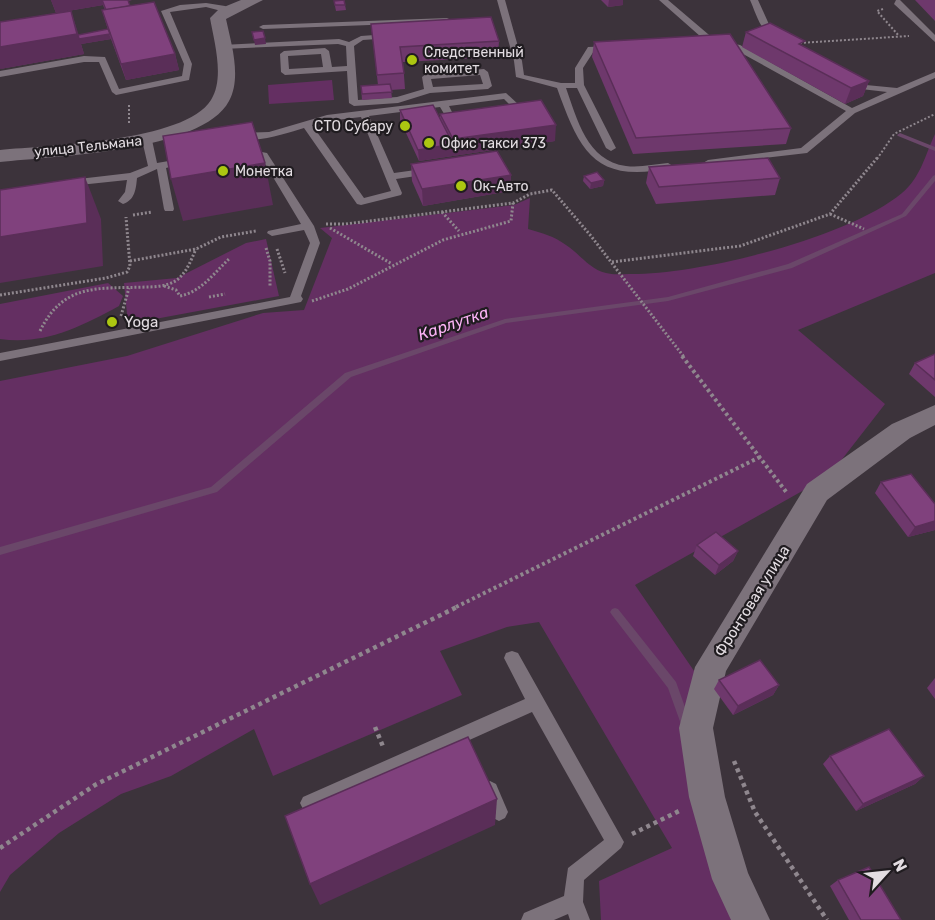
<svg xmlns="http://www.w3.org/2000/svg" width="935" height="920" viewBox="0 0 935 920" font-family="Rubik,sans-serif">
  <rect width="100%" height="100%" fill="#3c333b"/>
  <g fill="#642f62">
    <path d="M 332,80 L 334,100 L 269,104 L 268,85 Z"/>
    <path d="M 935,134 L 935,273 L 798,330 L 885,404 L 829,476 L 635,585 L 703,684 L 740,920 L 601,920 L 599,881 L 672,848 L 539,622 L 507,627 L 440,651 L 462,695 L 273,776 L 254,729 L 171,776 L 121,794 L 59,833 L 10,875 L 0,892 L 0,381 L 127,356 L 263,313 L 304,310 L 332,238 L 320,228 L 514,205 L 530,198 L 528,229 C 542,233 554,236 566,245 C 580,254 589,269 606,273 C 613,275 622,274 629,274 C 699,275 848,238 902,193 C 921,177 925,155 935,134 Z"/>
    <path d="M 266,239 L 279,296 L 128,324 L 124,283 L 177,278 L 246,243 Z"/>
    <path d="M 108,283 L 123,296 L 119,306 C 80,327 45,345 0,339 L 0,304 Z"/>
  </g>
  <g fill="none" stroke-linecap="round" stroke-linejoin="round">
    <g fill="#6a4769" fill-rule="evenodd">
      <path d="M 900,133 L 935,147 L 935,151 L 898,136 L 897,135 Z"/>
      <path d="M 935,175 L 935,181 L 906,216 L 792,268 L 668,301 L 506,323 L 351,377 L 217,492 L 0,555 L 0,547 L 211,487 L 345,373 L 505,319 L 668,297 L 788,264 L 902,214 L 933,176 Z"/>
      <path d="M 615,608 L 618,609 L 676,682 L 691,724 L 690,727 L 686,729 L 682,727 L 668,688 L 612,615 L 610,612 L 612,609 Z"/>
    </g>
    <g stroke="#8f878e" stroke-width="2" stroke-dasharray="2 2" stroke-linecap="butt">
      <path d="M 883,9 L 877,11 L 899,36"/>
      <path d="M 800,43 L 909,36"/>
      <path d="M 129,105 L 129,125"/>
      <path d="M 877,159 L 894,134 L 935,114"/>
    </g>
    <g stroke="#8f878e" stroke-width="3" stroke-dasharray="2 2" stroke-linecap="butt">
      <path d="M 442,212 L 459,231"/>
      <path d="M 830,214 L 864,229"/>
      <path d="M 133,215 L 152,212"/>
      <path d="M 326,224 L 345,224 L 513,203 L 530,194 L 552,190 L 591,236 L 684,357"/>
      <path d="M 330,228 L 392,264"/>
      <path d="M 266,248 L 270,261 L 270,287"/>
      <path d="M 277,249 L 285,273"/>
      <path d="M 130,261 L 196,249 L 221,237 L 256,231"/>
      <path d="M 612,262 L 740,246 L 830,214 L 878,157"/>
      <path d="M 164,286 L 176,290 L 180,296 C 201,292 214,273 229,259"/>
      <path d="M 0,295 L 106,278 L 127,272 L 130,266 L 126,217"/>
      <path d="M 209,297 L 225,294"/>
      <path d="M 312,301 L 348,289 L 443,240 L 511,221 L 513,203"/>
      <path d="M 121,316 L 129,288"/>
      <path d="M 40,331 C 64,282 99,289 146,287 C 156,287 168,286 177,280 C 187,272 191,260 196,249"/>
    </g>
    <g stroke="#8f878e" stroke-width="4" stroke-dasharray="3 3" stroke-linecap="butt">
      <path d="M 682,356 L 787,493"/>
      <path d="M 456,607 L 760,457"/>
    </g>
    <g stroke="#8f878e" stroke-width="4.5" stroke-dasharray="4 4" stroke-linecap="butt">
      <path d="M 375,727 L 384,749"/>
      <path d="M 734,761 L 755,812 L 827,920"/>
      <path d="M 632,834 L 679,811"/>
      <path d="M 0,848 L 95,785 L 459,606"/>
    </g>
    <g fill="#7c727b" fill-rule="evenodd">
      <path d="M 497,0 L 505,0 L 522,61 L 524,75 L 561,83 L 575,83 L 575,68 L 588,47 L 614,46 L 614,50 L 594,51 L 583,68 L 584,85 L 616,148 L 611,151 L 606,148 L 577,88 L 566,88 C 577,119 587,161 626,166 C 640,168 654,164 668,163 L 673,166 L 671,168 C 595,184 580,152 557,88 L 516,77 L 514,61 Z"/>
      <path d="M 659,0 L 668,0 L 715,40 L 740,45 L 852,108 L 887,92 L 861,89 L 849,82 L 849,78 L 855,78 L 866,85 L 897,88 L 935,72 L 935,78 L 855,113 L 807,153 L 705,165 L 703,163 L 708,160 L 801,148 L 846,111 L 734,49 L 709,44 Z"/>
      <path d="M 750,0 L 758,0 L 772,31 L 779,34 L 779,38 C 762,38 756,13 750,0 Z"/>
      <path d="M 896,0 L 900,0 L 935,35 L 935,42 L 894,4 Z"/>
      <path d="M 206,3 L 225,6 L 233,11 L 229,13 L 206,7 L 170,12 L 192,64 L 189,80 L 116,95 L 112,92 L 99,62 L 84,62 L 0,77 L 0,71 L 84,56 L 105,57 L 119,89 L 182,76 L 184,64 L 161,11 L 180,5 Z"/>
      <path d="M 447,18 L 451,20 L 450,22 L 263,29 L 259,27 L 263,25 Z"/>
      <path d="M 388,34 L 392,36 L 391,38 L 363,40 L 354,46 L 358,100 L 397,97 L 424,89 L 422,77 L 426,74 L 484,69 L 488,72 L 492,86 L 488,89 L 430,93 L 398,103 L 354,106 L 349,103 L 347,71 L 285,75 L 281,72 L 280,54 L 284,51 L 325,48 L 329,51 L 332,67 L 347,66 L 346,46 L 338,44 L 222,49 L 218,47 L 222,45 L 339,39 L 349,42 L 361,36 ZM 321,54 L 323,67 L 289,69 L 288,56 ZM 480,75 L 483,84 L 433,87 L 431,79 Z"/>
      <path d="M 506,93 L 519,105 L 519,109 L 500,111 L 500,107 L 510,105 L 504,99 L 449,106 L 452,112 L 466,112 L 466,116 L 446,117 L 440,107 L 369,116 L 394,173 L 430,168 L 435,171 L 430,174 L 396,179 L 402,193 L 401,195 L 361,205 L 357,204 L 304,128 C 287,133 251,146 236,136 L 241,133 L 269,132 L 327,115 ZM 361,117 L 391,191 L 364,198 L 312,125 L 328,121 Z"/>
      <path d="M 147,137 L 152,140 L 157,163 L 186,158 L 191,161 L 166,168 L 174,209 L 173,211 L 165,211 L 164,209 L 157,169 L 137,178 C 136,189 135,200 123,204 L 118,201 L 125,192 L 127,180 L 70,186 L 65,183 L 70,180 L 130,173 L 148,166 L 142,140 Z"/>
      <path d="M 246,149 L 267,153 L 314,226 L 320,243 L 301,296 L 303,299 L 301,302 L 0,361 L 0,353 L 290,297 L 310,243 L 304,230 L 272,236 L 267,233 L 268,231 L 301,224 L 261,157 L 243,154 L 241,152 Z"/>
      <path d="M 512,651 L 518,653 L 624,842 L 621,848 L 584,880 L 583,902 L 590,920 L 570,920 L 568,914 L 554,920 L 521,920 L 524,913 L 564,896 L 568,868 L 604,840 L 532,712 L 309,812 L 303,809 L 300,803 L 303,797 L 525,699 L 504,658 L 506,653 Z"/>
      <path d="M 490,781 L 496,784 L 508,812 L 505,818 L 499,821 L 493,818 L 481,790 L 484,784 Z"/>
    </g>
    <g fill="#7c727b" fill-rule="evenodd">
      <path d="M 241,0 L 263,0 L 226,19 C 231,43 242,77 229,101 C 202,152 54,156 0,162 L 0,150 C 48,145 185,142 211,100 C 225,78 214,41 210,18 L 219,9 Z"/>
      <path d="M 935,405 L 935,425 L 910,438 L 827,500 L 726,671 L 713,728 L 725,797 L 748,873 L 770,920 L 731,920 L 712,879 L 689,797 L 679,728 L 695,667 L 807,484 L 892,424 Z"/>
    </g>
  </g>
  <g fill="#6e386c">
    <path d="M 51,0 L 132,0 L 128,1 L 130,6 L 175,54 L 179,70 L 126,80 L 111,39 L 81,44 L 84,54 L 0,69 L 79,35 L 108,30 L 102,10 L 105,10 L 103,5 L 56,13 Z"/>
    <path d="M 344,0 L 346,10 L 336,11 L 334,1 Z"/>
    <path d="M 601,0 L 623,0 L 623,5 L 608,7 Z"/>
    <path d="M 915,0 L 935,0 L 935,21 Z"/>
    <path d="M 371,24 L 499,41 L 498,57 L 403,62 L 405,89 L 391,90 L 392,98 L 362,100 L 361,86 L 378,85 Z"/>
    <path d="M 746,32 L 803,46 L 869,81 L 863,96 L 845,104 L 742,47 Z"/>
    <path d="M 594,42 L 791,128 L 786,144 L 633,154 L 592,57 Z"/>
    <path d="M 400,110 L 440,119 L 440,114 L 555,141 L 419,161 L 400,120 Z"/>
    <path d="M 411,164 L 511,175 L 510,191 L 423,206 L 412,181 Z"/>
    <path d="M 649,167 L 780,178 L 775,195 L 656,204 L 646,183 Z"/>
    <path d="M 584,176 L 604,180 L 603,186 L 590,189 L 583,181 Z"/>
    <path d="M 935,354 L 935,397 L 909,374 L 915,363 Z"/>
    <path d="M 881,482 L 935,504 L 935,530 L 908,537 L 875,493 Z"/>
    <path d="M 697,545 L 738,551 L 733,561 L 715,575 L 693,556 Z"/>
    <path d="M 935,678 L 935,699 L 927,688 Z"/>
    <path d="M 719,680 L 779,685 L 773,695 L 733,715 L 714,689 Z"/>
    <path d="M 830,756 L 924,776 L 915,784 L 856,811 L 823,764 Z"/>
    <path d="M 838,880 L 901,920 L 849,920 L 830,886 Z"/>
  </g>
  <g fill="#5a2e58">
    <path d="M 51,0 L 102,0 L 103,5 L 56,13 Z"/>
    <path d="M 609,0 L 623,0 L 623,5 L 608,7 Z"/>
    <path d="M 71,11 L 80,39 L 109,34 L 111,39 L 81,44 L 84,54 L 0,69 L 0,47 Z"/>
    <path d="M 265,38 L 266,44 L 255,45 L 254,40 Z"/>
    <path d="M 175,54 L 179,70 L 126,80 L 121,64 Z"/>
    <path d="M 869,81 L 863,96 L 845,104 L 851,88 Z"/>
    <path d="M 556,125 L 555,141 L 419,161 L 418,150 L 453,144 L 453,139 Z"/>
    <path d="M 265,163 L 273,205 L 183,221 L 171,179 Z"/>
    <path d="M 511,175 L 510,191 L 423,206 L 422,189 Z"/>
    <path d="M 85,177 L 101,219 L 103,266 L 0,283 L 0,237 Z"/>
    <path d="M 604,180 L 603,186 L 590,189 L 591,183 Z"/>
    <path d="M 935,521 L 935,530 L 908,537 L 915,527 Z"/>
    <path d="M 738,551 L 733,561 L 715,575 L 719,565 Z"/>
    <path d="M 779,685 L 773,695 L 733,715 L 738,706 Z"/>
    <path d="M 924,776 L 915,784 L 856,811 L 863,804 Z"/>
    <path d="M 497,799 L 495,825 L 320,905 L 310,884 Z"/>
  </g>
  <g fill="#80417d" stroke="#5a2e58" stroke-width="1.5">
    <path d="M 102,0 L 128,0 L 130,6 L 106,10 Z"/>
    <path d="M 344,0 L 345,5 L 335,5 L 334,1 Z"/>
    <path d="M 154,2 L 175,54 L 121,64 L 102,10 Z"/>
    <path d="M 71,11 L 77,34 L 0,47 L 0,22 Z"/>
    <path d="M 491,17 L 499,41 L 400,47 L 404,73 L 377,75 L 371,24 Z"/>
    <path d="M 770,23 L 805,41 L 799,44 L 869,81 L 851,88 L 746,32 Z"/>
    <path d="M 108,29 L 110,34 L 79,39 L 78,35 Z"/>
    <path d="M 263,31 L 265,38 L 254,40 L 252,32 Z"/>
    <path d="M 730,34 L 791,128 L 636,138 L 594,42 Z"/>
    <path d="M 390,84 L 392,92 L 362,94 L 361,86 Z"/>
    <path d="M 541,100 L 556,125 L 453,139 L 440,114 Z"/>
    <path d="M 433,105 L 453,144 L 418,150 L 400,110 Z"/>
    <path d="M 252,122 L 265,163 L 171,179 L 163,136 Z"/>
    <path d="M 497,151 L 511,175 L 422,189 L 411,164 Z"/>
    <path d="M 768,158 L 780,178 L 659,187 L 649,167 Z"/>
    <path d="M 597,172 L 604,180 L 591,183 L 584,176 Z"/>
    <path d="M 85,177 L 87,223 L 0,237 L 0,190 Z"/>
    <path d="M 935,354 L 935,380 L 915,363 Z"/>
    <path d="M 911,474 L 935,504 L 935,521 L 915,527 L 881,482 Z"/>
    <path d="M 716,532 L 738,551 L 719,565 L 697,545 Z"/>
    <path d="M 760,660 L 779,685 L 738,706 L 719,680 Z"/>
    <path d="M 889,729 L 924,776 L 863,804 L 830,756 Z"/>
    <path d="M 468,737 L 497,799 L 310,884 L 285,816 Z"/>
    <path d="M 869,867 L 901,920 L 861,920 L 838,880 Z"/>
  </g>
  <g fill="#acc611" stroke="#201c20" stroke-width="2">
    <circle cx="412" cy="60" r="6"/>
    <circle cx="405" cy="126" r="6"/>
    <circle cx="429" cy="143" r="6"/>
    <circle cx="223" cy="171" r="6"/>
    <circle cx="461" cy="186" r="6"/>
    <circle cx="112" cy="322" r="6"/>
  </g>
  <g text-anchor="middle" stroke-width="4.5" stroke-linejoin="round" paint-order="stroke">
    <g font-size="14" fill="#e3dde2" stroke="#201c20" text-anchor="start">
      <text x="424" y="57">Следственный<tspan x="424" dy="16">комитет</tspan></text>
      <text x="393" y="131" text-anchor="end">СТО Субару</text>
      <text x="441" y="148">Офис такси 373</text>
      <text x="235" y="176">Монетка</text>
      <text x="473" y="191">Ок-Авто</text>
    </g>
    <g font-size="14" fill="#e3dde2" stroke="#201c20">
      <text transform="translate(88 146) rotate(-6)" y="5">улица Тельмана</text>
    </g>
    <g font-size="15" fill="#e3dde2" stroke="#201c20" text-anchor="start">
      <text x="124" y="327">Yoga</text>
    </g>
    <g font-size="15" fill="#e3dde2" stroke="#201c20">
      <text transform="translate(752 601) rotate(-58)" y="5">Фронтовая улица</text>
    </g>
    <g font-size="16" font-style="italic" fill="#fdb4f8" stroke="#201c20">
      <text transform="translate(453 323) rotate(-19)" y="6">Карлутка</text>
    </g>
  </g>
  <g transform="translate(887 872) rotate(63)" stroke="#201c20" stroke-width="4.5" paint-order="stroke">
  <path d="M0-4.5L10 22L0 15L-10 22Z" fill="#e3dde2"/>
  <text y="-9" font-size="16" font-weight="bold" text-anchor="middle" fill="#e3dde2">N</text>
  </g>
</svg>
